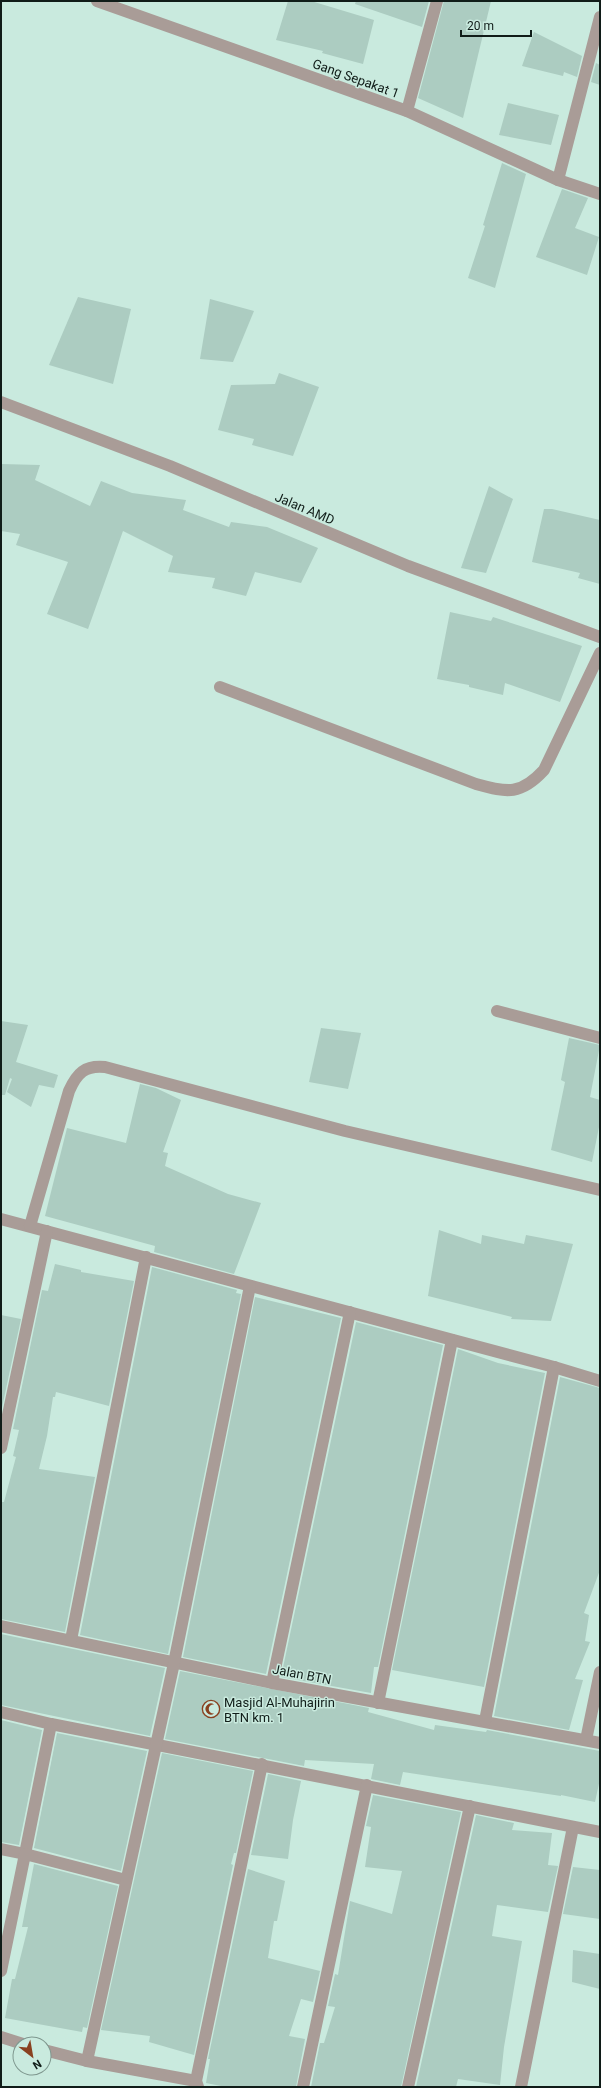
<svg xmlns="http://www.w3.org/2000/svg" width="601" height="2088" viewBox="0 0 601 2088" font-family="Roboto,sans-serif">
  <rect width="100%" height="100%" fill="#c9eade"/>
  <g fill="#acccc1">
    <path d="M 288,1 L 311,1 L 374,20 L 363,64 L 322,53 L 323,51 L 276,40 Z"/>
    <path d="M 356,1 L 429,1 L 422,27 L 355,4 Z"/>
    <path d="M 444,1 L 491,1 L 463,118 L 418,98 Z"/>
    <path d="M 534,32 L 582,56 L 577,77 L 564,72 L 563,76 L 522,66 Z"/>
    <path d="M 596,63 L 600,65 L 600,85 L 591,82 Z"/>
    <path d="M 508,103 L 559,115 L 551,145 L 499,135 Z"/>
    <path d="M 502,163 L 526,174 L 495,288 L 468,278 L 485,226 L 483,225 Z"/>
    <path d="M 562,189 L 588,198 L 575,228 L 599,237 L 587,275 L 536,257 Z"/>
    <path d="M 78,297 L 131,309 L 113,384 L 49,365 Z"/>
    <path d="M 210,299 L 254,311 L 233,362 L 200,359 Z"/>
    <path d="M 279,373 L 319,387 L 293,456 L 252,445 L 254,439 L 218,430 L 231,385 L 275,384 Z"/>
    <path d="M 1,464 L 40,465 L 35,480 L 90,506 L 101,481 L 132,493 L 186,500 L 183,510 L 229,527 L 231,522 L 267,527 L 318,548 L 301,583 L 255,572 L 246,596 L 212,588 L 215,578 L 168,572 L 173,556 L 123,531 L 88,629 L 47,614 L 68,562 L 16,545 L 20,534 L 1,531 Z"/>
    <path d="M 489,486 L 513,499 L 486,573 L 461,568 Z"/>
    <path d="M 544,509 L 552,509 L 600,520 L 600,584 L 578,578 L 580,573 L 532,562 Z"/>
    <path d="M 450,612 L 491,621 L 493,617 L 582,646 L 560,702 L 505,683 L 503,695 L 469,687 L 469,685 L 437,679 Z"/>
    <path d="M 1,1021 L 28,1025 L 16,1062 L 58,1075 L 54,1088 L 39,1085 L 31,1107 L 7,1092 L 12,1079 L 10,1078 L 5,1095 L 1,1095 Z"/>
    <path d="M 321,1028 L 361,1033 L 348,1089 L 309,1082 Z"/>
    <path d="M 569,1038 L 600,1045 L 590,1097 L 600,1100 L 600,1122 L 592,1162 L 551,1150 L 565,1082 L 561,1080 Z"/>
    <path d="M 140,1084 L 156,1088 L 181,1100 L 163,1152 L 168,1153 L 165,1166 L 228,1194 L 261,1203 L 234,1274 L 154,1252 L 155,1246 L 45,1216 L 67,1128 L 126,1143 Z"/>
    <path d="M 439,1230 L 481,1244 L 482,1235 L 524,1244 L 526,1235 L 573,1244 L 551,1321 L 511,1319 L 512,1317 L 428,1296 Z"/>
    <path d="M 55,1264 L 81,1270 L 81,1272 L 134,1281 L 109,1406 L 56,1392 L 55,1397 L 53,1397 L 47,1436 L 39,1469 L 95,1477 L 65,1632 L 1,1619 L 1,1502 L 4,1502 L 16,1457 L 13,1456 L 19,1430 L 13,1429 L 42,1290 L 48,1291 Z"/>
    <path d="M 152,1267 L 237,1290 L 236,1293 L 241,1294 L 168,1654 L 80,1635 Z"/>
    <path d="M 255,1297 L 341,1318 L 266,1674 L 183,1657 Z"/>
    <path d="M 1,1315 L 21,1319 L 1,1412 Z"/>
    <path d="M 356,1322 L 443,1345 L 378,1667 L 374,1667 L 371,1693 L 281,1677 Z"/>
    <path d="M 458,1349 L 498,1363 L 545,1373 L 484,1687 L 392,1670 Z"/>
    <path d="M 560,1377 L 600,1388 L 600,1570 L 584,1613 L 589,1615 L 585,1641 L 590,1642 L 575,1679 L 583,1680 L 569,1730 L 494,1716 Z"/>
    <path d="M 1,1634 L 165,1668 L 150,1736 L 1,1705 Z"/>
    <path d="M 180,1671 L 369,1708 L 368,1712 L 434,1730 L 435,1725 L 486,1732 L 487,1730 L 600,1751 L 600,1779 L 595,1802 L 561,1795 L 561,1796 L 403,1772 L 400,1785 L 371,1779 L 374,1764 L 305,1760 L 304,1766 L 165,1739 Z"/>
    <path d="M 1,1720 L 42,1730 L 19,1845 L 1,1842 Z"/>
    <path d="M 57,1733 L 147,1751 L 121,1871 L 34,1848 Z"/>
    <path d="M 162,1753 L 253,1771 L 236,1853 L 234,1853 L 231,1864 L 233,1865 L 194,2055 L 149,2042 L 150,2036 L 101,2030 Z"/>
    <path d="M 268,1774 L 301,1781 L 293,1820 L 288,1859 L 251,1855 Z"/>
    <path d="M 373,1795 L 461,1812 L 401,2087 L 311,2087 L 320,2043 L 324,2043 L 335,2007 L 328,2006 L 335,1974 L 338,1975 L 350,1901 L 392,1914 L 402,1871 L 365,1867 L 371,1827 L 366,1826 Z"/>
    <path d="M 476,1815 L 514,1823 L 512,1830 L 552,1833 L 548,1865 L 558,1866 L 548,1912 L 497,1905 L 492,1936 L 522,1941 L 504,2047 L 500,2085 L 458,2079 L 456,2087 L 416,2087 Z"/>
    <path d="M 34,1864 L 118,1886 L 87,2028 L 83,2027 L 82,2032 L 5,2018 L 12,1979 L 15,1979 L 28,1927 L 22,1927 Z"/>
    <path d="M 573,1867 L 600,1870 L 600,1919 L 563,1914 Z"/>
    <path d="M 248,1869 L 285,1881 L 277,1921 L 274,1921 L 268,1958 L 320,1971 L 313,2002 L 301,1999 L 289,2036 L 305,2039 L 296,2087 L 226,2087 L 206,2083 L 210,2059 L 208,2059 Z"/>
    <path d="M 573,1950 L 600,1954 L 600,1989 L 572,1982 Z"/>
  </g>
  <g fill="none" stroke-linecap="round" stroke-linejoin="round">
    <g stroke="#a99c97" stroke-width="12">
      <path d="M 97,1 L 407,111 L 558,180 L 600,194"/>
      <path d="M 407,111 L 437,1"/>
      <path d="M 558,180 L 600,17"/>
      <path d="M 1,402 L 170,466 L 408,566 L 600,637"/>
      <path d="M 220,687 L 476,784 C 508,793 521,795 544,770 L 600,653"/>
      <path d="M 497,1011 L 600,1038"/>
      <path d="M 1,1219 L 554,1367 L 600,1381"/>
      <path d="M 30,1226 L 69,1091 C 77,1073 85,1065 105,1067 L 345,1131 L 600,1190"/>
      <path d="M 1,1448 L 47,1231"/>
      <path d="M 1,1626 L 272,1683 L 600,1743"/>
      <path d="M 71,1640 L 146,1257"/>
      <path d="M 272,1683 L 350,1312"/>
      <path d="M 378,1703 L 452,1340"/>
      <path d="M 1,1712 L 51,1724"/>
      <path d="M 485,1721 L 554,1367"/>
      <path d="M 586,1740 L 600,1672"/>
      <path d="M 1,1849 L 25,1854 L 51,1724 L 600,1832"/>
      <path d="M 1,1971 L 25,1854 L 126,1880"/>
      <path d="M 1,2037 L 23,2044"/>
      <path d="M 44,2050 L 87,2061 L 174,1663 L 250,1286"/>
      <path d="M 87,2061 L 196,2081"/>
      <path d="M 198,2087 L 196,2081 L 262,1764"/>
      <path d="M 303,2087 L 367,1785"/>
      <path d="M 408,2087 L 470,1806"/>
      <path d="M 521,2087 L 573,1827"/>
    </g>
  </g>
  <defs>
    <symbol id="mosque-ring" viewBox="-11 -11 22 22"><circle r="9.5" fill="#c9eade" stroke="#894120" stroke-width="1.5"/><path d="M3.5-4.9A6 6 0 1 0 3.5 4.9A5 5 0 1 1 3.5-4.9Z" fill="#894120"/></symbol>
  </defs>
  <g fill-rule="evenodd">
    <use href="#mosque-ring" x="201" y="1699" width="20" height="20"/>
  </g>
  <g text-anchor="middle" stroke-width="3" stroke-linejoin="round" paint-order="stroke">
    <g font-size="13" fill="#101c18" stroke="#c9eade">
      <text transform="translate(356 78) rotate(20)" y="5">Gang Sepakat 1</text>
      <text transform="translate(305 508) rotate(23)" y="5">Jalan AMD</text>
      <text transform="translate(302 1674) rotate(11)" y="5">Jalan BTN</text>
    </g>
    <g font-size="13" fill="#101c18" stroke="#c9eade" text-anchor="start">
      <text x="224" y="1707">Masjid Al-Muhajirin<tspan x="224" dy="15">BTN km. 1</tspan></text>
    </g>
  </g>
  <rect width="601" height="2088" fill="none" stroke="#101c18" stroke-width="4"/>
  <g transform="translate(32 2056) rotate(149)"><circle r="19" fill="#c9eade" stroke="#7f988f"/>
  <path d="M0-3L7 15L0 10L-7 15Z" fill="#894120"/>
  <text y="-6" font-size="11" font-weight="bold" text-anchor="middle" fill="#101c18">N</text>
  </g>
  <path d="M461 30v6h70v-6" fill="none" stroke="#101c18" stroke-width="2"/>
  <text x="467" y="30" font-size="12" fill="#101c18" stroke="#c9eade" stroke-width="3" paint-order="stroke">20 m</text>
</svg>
